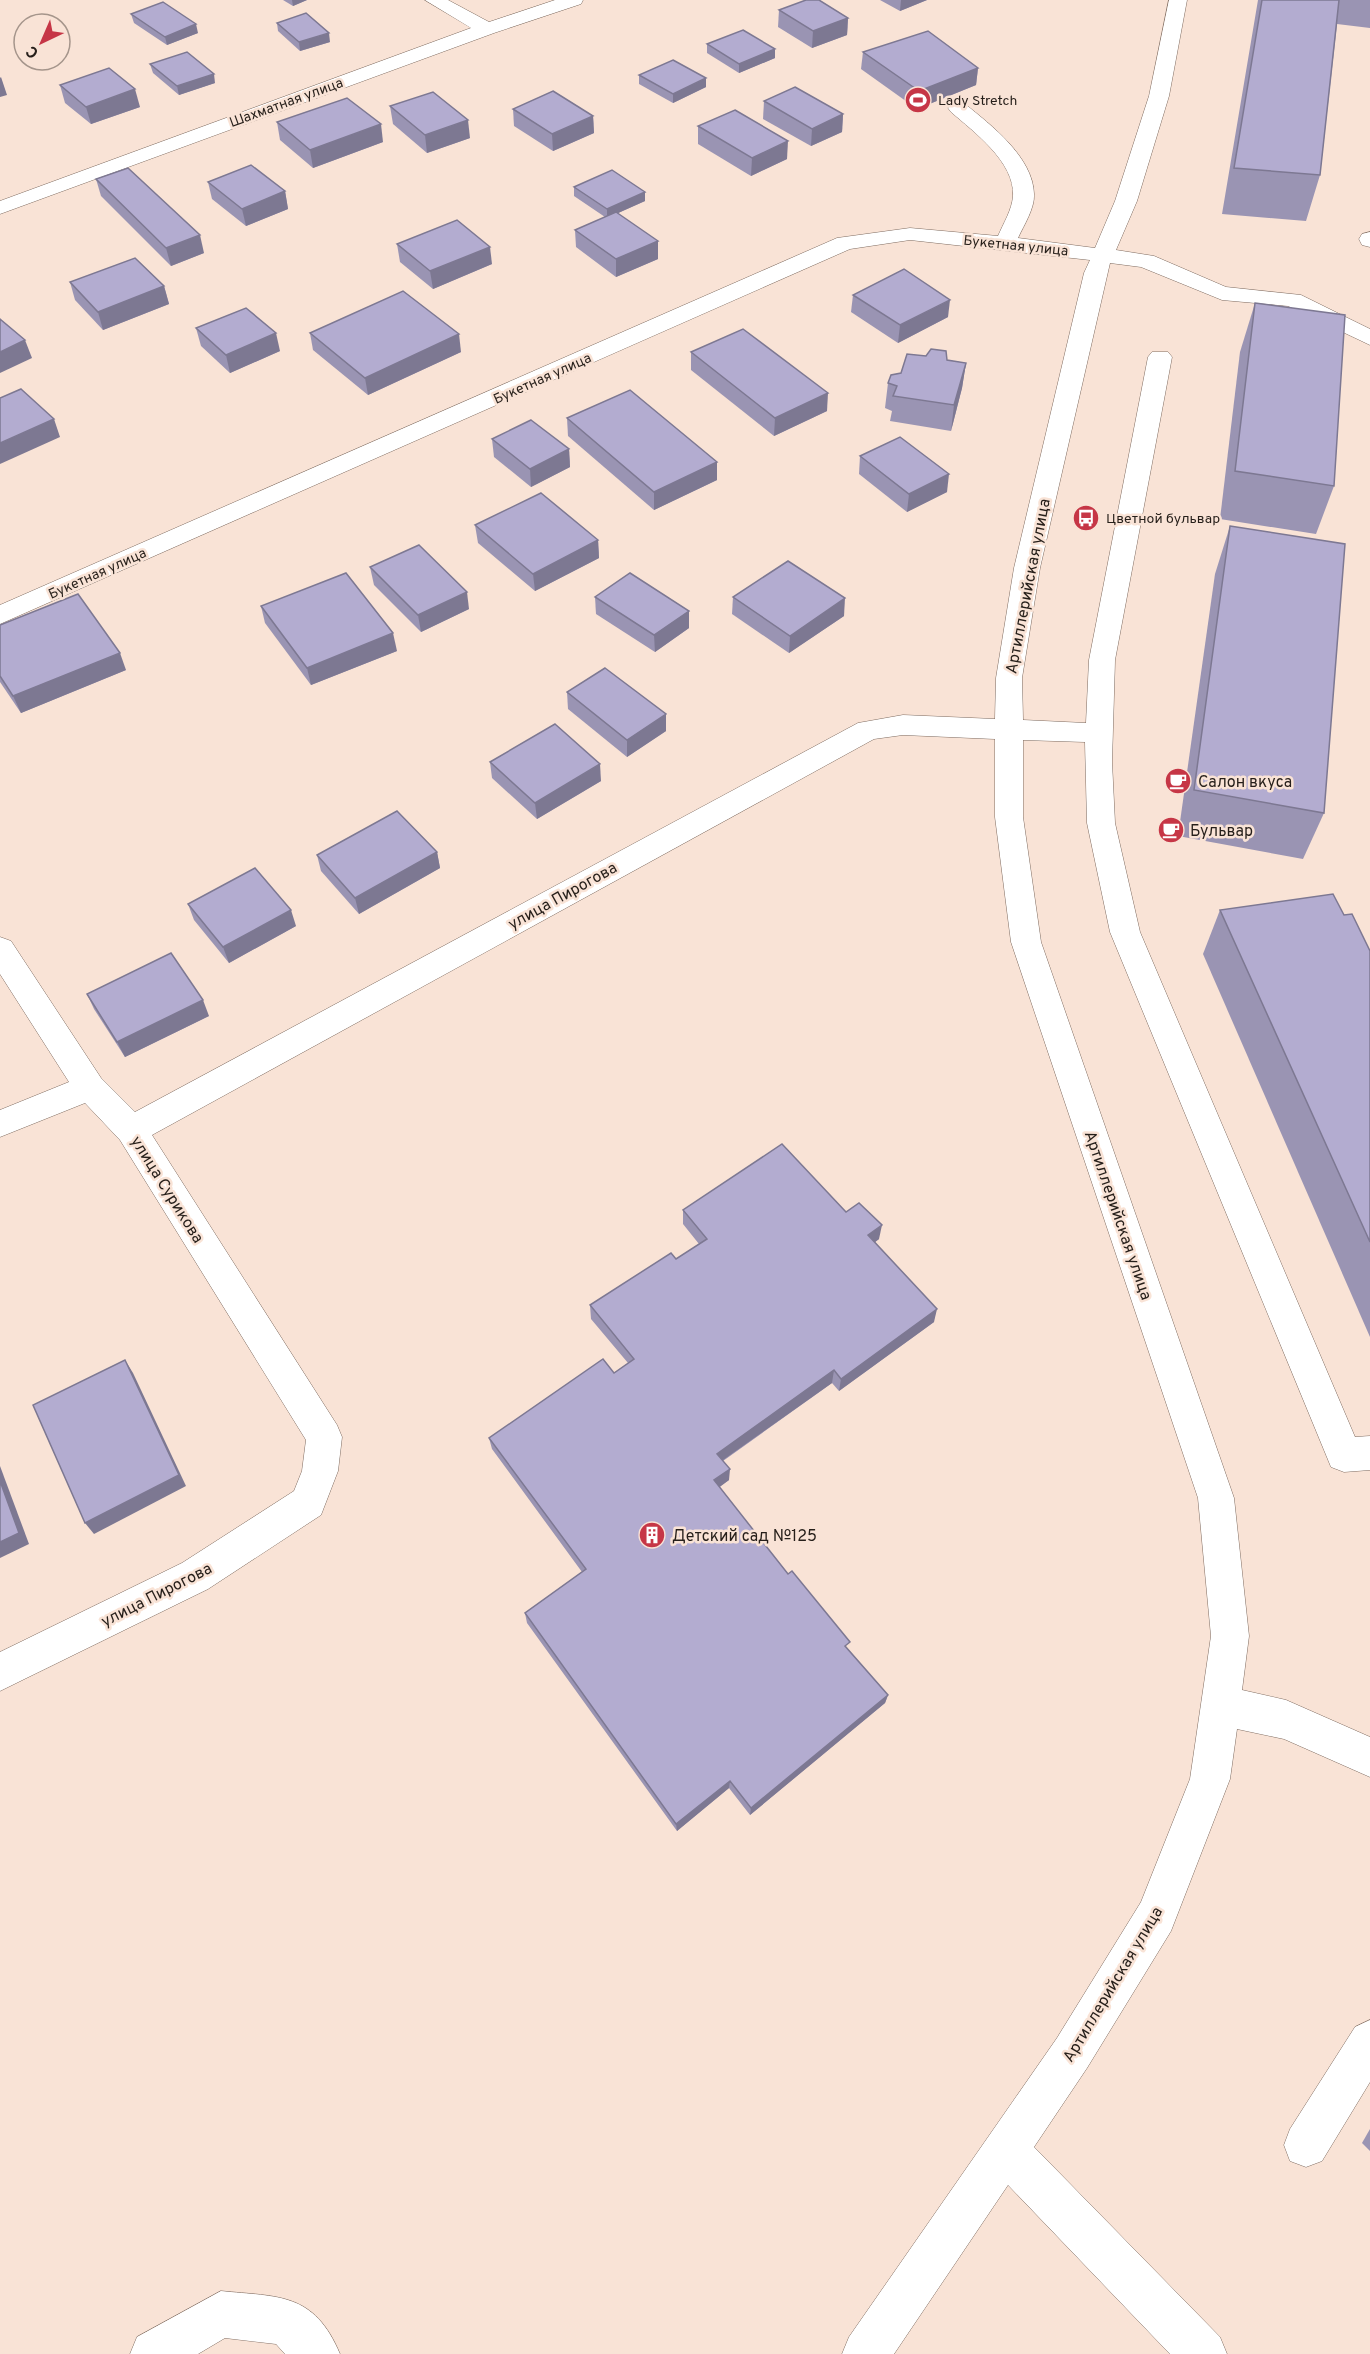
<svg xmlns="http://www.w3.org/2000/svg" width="1370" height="2354" viewBox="0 0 1370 2354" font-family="Overpass,sans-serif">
  <rect width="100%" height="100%" fill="#f9e3d6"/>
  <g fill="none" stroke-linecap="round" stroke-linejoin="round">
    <defs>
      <g id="minor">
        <path d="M 425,0 L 448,0 L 489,22 L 555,0 L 583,0 L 581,4 L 494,33 L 0,214 L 0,201 L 471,28 Z"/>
        <path d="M 1169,0 L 1187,0 L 1169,96 L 1137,201 L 1116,250 L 1154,256 L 1226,287 L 1301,295 L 1370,329 L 1370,345 L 1288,306 L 1222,300 L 1141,267 L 1110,263 L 1040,568 L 1022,678 L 1023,720 L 1086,723 L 1089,660 L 1148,357 L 1152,352 L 1168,352 L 1172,357 L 1115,660 L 1112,762 L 1115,823 L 1140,932 L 1355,1437 L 1370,1436 L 1370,1470 L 1344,1472 L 1331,1467 L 1110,932 L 1087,823 L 1085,742 L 1023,740 L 1023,817 L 1041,942 L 1234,1498 L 1249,1636 L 1242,1690 L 1286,1700 L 1370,1737 L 1370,1777 L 1284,1739 L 1237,1729 L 1230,1779 L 1171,1931 L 1087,2068 L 1034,2147 L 1220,2337 L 1227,2354 L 1170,2354 L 1008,2185 L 894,2354 L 842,2354 L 849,2337 L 1057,2038 L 1141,1902 L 1190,1779 L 1211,1636 L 1198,1498 L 1011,942 L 995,817 L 995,739 L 903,735 L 874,739 L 152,1135 L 337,1425 L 342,1437 L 338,1471 L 321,1515 L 208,1589 L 0,1691 L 0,1652 L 182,1563 L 294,1491 L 302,1471 L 306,1440 L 120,1140 L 85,1103 L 0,1137 L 0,1110 L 69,1082 L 0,974 L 0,937 L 11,941 L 101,1078 L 135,1112 L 858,723 L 903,715 L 995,719 L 996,678 L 1014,568 L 1084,273 L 1090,260 L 910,240 L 850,249 L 0,624 L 0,605 L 837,238 L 910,228 L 998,236 C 1003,224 1012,210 1013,196 C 1015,162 974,132 951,112 L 948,108 L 951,104 L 965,104 C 991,125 1033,157 1034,194 C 1035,208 1024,225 1018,238 L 1095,248 L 1115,201 L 1149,96 Z"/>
        <path d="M 1370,232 L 1370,247 L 1362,245 L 1359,239 L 1362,234 Z"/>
        <path d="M 1370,2020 L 1370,2082 L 1322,2161 L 1306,2167 L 1290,2161 L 1284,2145 L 1290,2129 L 1355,2027 Z"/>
        <path d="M 221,2291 C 279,2297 314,2292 340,2354 L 285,2354 L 276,2344 L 225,2338 L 198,2354 L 130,2354 L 137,2337 Z"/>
      </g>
    </defs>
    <use href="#minor" stroke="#7f6c61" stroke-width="1"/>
    <use href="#minor" fill="#fff" fill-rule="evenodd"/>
  </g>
  <g fill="#9a94b3">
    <path d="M 283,0 L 307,0 L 293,6 Z"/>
    <path d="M 880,0 L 927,0 L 900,11 Z"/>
    <path d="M 1258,0 L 1370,0 L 1370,28 L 1337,24 L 1320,175 L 1306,221 L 1222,214 Z"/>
    <path d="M 779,10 L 848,18 L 847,35 L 812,48 L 778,27 Z"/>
    <path d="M 131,14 L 198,33 L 167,45 L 134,23 Z"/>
    <path d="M 277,23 L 330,42 L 300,51 L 278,31 Z"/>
    <path d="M 707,44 L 775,58 L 739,73 L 707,53 Z"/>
    <path d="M 863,52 L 978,68 L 976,85 L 917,109 L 861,69 Z"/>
    <path d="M 150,64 L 215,83 L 179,95 L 153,73 Z"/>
    <path d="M 639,75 L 706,87 L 673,103 L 639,84 Z"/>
    <path d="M 60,85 L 140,107 L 91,124 L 65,103 Z"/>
    <path d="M 764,101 L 843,114 L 842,132 L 811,146 L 763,119 Z"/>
    <path d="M 390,106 L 470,138 L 427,153 L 393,124 Z"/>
    <path d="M 513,109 L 593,116 L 594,133 L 553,151 L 514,126 Z"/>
    <path d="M 277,122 L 383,142 L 313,168 L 280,140 Z"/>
    <path d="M 698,126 L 787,159 L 751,176 L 698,144 Z"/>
    <path d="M 96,179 L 204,253 L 171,266 L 101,196 Z"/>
    <path d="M 208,182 L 285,191 L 288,209 L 246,226 L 212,199 Z"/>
    <path d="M 574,187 L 645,201 L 618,213 L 658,259 L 616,277 L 576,247 L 575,230 L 605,217 L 574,196 Z"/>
    <path d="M 397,244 L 492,264 L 433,289 L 400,262 Z"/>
    <path d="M 70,282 L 164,286 L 169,304 L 103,330 L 75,300 Z"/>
    <path d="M 853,295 L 948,317 L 898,343 L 851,312 Z"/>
    <path d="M 1255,303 L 1334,486 L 1316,534 L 1220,519 L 1240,352 Z"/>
    <path d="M 196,328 L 280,351 L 230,373 L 201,346 Z"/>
    <path d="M 310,333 L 461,352 L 368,395 L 313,350 Z"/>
    <path d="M 691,352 L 827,411 L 774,436 L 691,370 Z"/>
    <path d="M 947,360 L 966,363 L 962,388 L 951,431 L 890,421 L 892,411 L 885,408 L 888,383 L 901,373 Z"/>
    <path d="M 567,418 L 717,462 L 717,480 L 654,510 L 568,436 Z"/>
    <path d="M 492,439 L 569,449 L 570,467 L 531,487 L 494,457 Z"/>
    <path d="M 860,456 L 947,492 L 907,512 L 859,474 Z"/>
    <path d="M 475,525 L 598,540 L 599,558 L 535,591 L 478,543 Z"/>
    <path d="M 1230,526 L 1324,813 L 1303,859 L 1178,836 L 1215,574 Z"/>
    <path d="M 370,567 L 469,609 L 421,632 L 374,585 Z"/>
    <path d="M 595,597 L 689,611 L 689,628 L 655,652 L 596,614 Z"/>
    <path d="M 733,597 L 844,616 L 789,653 L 732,614 Z"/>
    <path d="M 261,606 L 397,651 L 311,685 L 265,623 Z"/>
    <path d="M 0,625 L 126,670 L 21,713 L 0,682 Z"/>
    <path d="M 567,692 L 666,731 L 627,757 L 568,709 Z"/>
    <path d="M 490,762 L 601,781 L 537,819 L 492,778 Z"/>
    <path d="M 437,852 L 440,868 L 359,914 L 321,871 L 317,855 Z"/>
    <path d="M 188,904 L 296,926 L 229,963 L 194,920 Z"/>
    <path d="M 1220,910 L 1344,915 L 1370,951 L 1370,1337 L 1203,954 Z"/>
    <path d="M 87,994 L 209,1016 L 125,1057 L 94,1009 Z"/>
    <path d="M 683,1210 L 846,1212 L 879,1239 L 875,1242 L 934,1322 L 839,1391 L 832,1383 L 723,1461 L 729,1480 L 719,1487 L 848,1649 L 888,1695 L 885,1703 L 750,1815 L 729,1788 L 677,1831 L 527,1623 L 525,1613 L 582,1572 L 492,1449 L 489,1438 L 614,1373 L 628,1363 L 591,1319 L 590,1305 L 676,1259 L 699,1244 L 683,1224 Z"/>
    <path d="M 1370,2129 L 1370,2151 L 1362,2143 Z"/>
  </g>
  <g fill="#7d7892">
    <path d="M 292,0 L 307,0 L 293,6 Z"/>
    <path d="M 901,0 L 927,0 L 900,11 Z"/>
    <path d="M 848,18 L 847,35 L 812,48 L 813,31 Z"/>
    <path d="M 196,24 L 198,33 L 167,45 L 165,37 Z"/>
    <path d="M 329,33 L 330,42 L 300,51 L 299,42 Z"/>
    <path d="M 775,49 L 775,58 L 739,73 L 739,64 Z"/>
    <path d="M 978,68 L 976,85 L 917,109 L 919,91 Z"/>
    <path d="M 214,74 L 215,83 L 179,95 L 177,86 Z"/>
    <path d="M 1,77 L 7,95 L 0,97 L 0,78 Z"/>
    <path d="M 706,78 L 706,87 L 673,103 L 673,94 Z"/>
    <path d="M 135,89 L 140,107 L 91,124 L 86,107 Z"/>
    <path d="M 843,114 L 842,132 L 811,146 L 812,129 Z"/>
    <path d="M 593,116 L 594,133 L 553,151 L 552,134 Z"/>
    <path d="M 468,120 L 470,138 L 427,153 L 425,135 Z"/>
    <path d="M 381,124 L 383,142 L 313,168 L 310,150 Z"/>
    <path d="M 788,141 L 787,159 L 751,176 L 752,158 Z"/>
    <path d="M 285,191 L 288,209 L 246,226 L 242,209 Z"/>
    <path d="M 645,192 L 645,201 L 607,218 L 607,209 Z"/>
    <path d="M 200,235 L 204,253 L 171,266 L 166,248 Z"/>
    <path d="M 658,241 L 658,259 L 616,277 L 616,259 Z"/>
    <path d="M 490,247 L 492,264 L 433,289 L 430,271 Z"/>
    <path d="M 164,286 L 169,304 L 103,330 L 98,312 Z"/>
    <path d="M 950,300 L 948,317 L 898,343 L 900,325 Z"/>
    <path d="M 276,333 L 280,351 L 230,373 L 226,355 Z"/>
    <path d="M 459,334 L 461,352 L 368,395 L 365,378 Z"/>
    <path d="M 25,340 L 32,358 L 0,373 L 0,352 Z"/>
    <path d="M 966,363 L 962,388 L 951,431 L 954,405 Z"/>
    <path d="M 828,393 L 827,411 L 774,436 L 775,418 Z"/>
    <path d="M 54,419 L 60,437 L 0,464 L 0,443 Z"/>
    <path d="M 569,449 L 570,467 L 531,487 L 530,469 Z"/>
    <path d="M 717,462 L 717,480 L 654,510 L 654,492 Z"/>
    <path d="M 949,474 L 947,492 L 907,512 L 909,494 Z"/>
    <path d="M 598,540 L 599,558 L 535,591 L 533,574 Z"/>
    <path d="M 467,592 L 469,609 L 421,632 L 418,615 Z"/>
    <path d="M 845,598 L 844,616 L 789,653 L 790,636 Z"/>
    <path d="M 689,611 L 689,628 L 655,652 L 654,635 Z"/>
    <path d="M 393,633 L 397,651 L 311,685 L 307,668 Z"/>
    <path d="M 120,653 L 126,670 L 21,713 L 13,696 Z"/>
    <path d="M 666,714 L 666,731 L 627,757 L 627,740 Z"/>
    <path d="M 600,764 L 601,781 L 537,819 L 535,803 Z"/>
    <path d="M 437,852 L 440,868 L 359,914 L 355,898 Z"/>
    <path d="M 291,910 L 296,926 L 229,963 L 223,947 Z"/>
    <path d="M 203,1000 L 209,1016 L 125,1057 L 117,1042 Z"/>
    <path d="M 882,1225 L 879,1239 L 866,1249 L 868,1235 Z"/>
    <path d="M 937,1309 L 934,1322 L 839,1391 L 841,1379 Z"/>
    <path d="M 125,1360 L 133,1373 L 186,1486 L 94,1534 L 85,1523 Z"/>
    <path d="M 834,1370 L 832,1383 L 716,1465 L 717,1454 Z"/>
    <path d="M 0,1466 L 29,1544 L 0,1558 Z"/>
    <path d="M 730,1469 L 729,1480 L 713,1492 L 714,1480 Z"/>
    <path d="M 888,1695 L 885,1703 L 750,1815 L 751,1808 Z"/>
    <path d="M 730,1781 L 729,1788 L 677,1831 L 676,1824 Z"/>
  </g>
  <g fill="#b3acd0" stroke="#7d7892" stroke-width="1.5">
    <path d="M 806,0 L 819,0 L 848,18 L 813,31 L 779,10 Z"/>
    <path d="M 1262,0 L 1339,0 L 1320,175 L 1234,168 Z"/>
    <path d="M 163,2 L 196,24 L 165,37 L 131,14 Z"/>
    <path d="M 306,13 L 329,33 L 299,42 L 277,23 Z"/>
    <path d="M 743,30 L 775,49 L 739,64 L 707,44 Z"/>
    <path d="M 928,31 L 978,68 L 919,91 L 863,52 Z"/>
    <path d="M 187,52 L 214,74 L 177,86 L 150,64 Z"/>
    <path d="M 673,60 L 706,78 L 673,94 L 639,75 Z"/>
    <path d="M 109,68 L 135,89 L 86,107 L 60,85 Z"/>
    <path d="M 795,87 L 843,114 L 812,129 L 764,101 Z"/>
    <path d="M 553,91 L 593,116 L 552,134 L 513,109 Z"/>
    <path d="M 433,92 L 468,120 L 425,135 L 390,106 Z"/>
    <path d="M 347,98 L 381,124 L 310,150 L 277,122 Z"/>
    <path d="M 735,110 L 788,141 L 752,158 L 698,126 Z"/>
    <path d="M 251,165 L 285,191 L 242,209 L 208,182 Z"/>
    <path d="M 128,168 L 200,235 L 166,248 L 96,179 Z"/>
    <path d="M 612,170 L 645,192 L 607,209 L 574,187 Z"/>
    <path d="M 616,212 L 658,241 L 616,259 L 575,230 Z"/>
    <path d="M 457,220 L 490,247 L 430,271 L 397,244 Z"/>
    <path d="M 135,258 L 164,286 L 98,312 L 70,282 Z"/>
    <path d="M 904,269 L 950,300 L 900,325 L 853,295 Z"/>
    <path d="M 403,291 L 459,334 L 365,378 L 310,333 Z"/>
    <path d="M 1255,303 L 1345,315 L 1334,486 L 1235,471 Z"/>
    <path d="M 246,308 L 276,333 L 226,355 L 196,328 Z"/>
    <path d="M 0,319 L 25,340 L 0,352 Z"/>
    <path d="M 743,329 L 828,393 L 775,418 L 691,352 Z"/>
    <path d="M 931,349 L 946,351 L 947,360 L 966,363 L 954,405 L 893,396 L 897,386 L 888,383 L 891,375 L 901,373 L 907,354 L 926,356 Z"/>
    <path d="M 21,389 L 54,419 L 0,443 L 0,398 Z"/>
    <path d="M 630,390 L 717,462 L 654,492 L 567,418 Z"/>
    <path d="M 531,420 L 569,449 L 530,469 L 492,439 Z"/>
    <path d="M 900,437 L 949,474 L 909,494 L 860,456 Z"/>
    <path d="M 541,493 L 598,540 L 533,574 L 475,525 Z"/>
    <path d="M 1230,526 L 1345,544 L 1324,813 L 1194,790 Z"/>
    <path d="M 419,545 L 467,592 L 418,615 L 370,567 Z"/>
    <path d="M 788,561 L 845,598 L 790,636 L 733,597 Z"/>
    <path d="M 346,573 L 393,633 L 307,668 L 261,606 Z"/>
    <path d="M 630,573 L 689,611 L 654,635 L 595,597 Z"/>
    <path d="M 78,594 L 120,653 L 13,696 L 0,676 L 0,625 Z"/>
    <path d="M 605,668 L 666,714 L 627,740 L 567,692 Z"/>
    <path d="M 555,724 L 600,764 L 535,803 L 490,762 Z"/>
    <path d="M 397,811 L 437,852 L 355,898 L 317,855 Z"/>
    <path d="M 255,868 L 291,910 L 223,947 L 188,904 Z"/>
    <path d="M 1333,894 L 1344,915 L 1352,914 L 1370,951 L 1370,1242 L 1220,910 Z"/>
    <path d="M 171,953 L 203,1000 L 117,1042 L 87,994 Z"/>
    <path d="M 782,1144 L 846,1212 L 859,1203 L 882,1225 L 868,1235 L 937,1309 L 841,1379 L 834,1370 L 717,1454 L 730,1469 L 714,1480 L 788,1574 L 792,1571 L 850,1642 L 845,1646 L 888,1695 L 751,1808 L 730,1781 L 676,1824 L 525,1613 L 586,1569 L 489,1438 L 603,1359 L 614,1373 L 634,1359 L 590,1305 L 671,1253 L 676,1259 L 707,1239 L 683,1210 Z"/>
    <path d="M 125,1360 L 179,1475 L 85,1523 L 33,1405 Z"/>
    <path d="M 0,1481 L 19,1533 L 0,1542 Z"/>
  </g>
  <defs>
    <symbol id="stadium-disc" viewBox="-11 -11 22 22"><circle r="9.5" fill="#c63646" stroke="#f9e3d6"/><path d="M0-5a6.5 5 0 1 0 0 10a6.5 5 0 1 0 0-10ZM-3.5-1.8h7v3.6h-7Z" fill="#fff"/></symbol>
    <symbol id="bus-disc" viewBox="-11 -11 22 22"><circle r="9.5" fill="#c63646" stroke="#f9e3d6"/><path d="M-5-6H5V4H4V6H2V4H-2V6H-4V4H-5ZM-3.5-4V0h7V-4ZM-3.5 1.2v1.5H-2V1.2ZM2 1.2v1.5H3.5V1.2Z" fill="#fff"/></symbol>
    <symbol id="cafe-disc" viewBox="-11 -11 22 22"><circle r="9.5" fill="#c63646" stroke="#f9e3d6"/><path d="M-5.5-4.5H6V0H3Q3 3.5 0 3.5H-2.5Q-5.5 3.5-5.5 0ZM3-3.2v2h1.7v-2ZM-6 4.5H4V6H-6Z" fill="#fff"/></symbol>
    <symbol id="building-disc" viewBox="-11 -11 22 22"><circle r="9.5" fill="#c63646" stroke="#f9e3d6"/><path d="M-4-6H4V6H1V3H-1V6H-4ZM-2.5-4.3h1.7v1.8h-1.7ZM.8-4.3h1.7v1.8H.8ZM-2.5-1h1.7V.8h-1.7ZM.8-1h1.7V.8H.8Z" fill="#fff"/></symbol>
  </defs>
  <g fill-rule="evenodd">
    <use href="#stadium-disc" x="903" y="85" width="30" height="30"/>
    <use href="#bus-disc" x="1071" y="503" width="30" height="30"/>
    <use href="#cafe-disc" x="1163" y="766" width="30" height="30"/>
    <use href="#cafe-disc" x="1156" y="815" width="30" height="30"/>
    <use href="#building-disc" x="637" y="1520" width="30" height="30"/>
  </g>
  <g text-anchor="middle" stroke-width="5" stroke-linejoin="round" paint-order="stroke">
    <g font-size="14" fill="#261f1a" stroke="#f9e3d6" text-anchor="start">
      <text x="938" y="105">Lady Stretch</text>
      <text x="1106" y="523">Цветной бульвар</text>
    </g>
    <g font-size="14" fill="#261f1a" stroke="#f9e3d6">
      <text transform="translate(286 102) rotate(-20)" y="5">Шахматная улица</text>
      <text transform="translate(1016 245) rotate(6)" y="5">Букетная улица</text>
      <text transform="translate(542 378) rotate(-24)" y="5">Букетная улица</text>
      <text transform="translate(97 573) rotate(-24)" y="5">Букетная улица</text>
    </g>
    <g font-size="16" fill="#261f1a" stroke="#f9e3d6">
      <text transform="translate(1027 586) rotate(-79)" y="6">Артиллерийская улица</text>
      <text transform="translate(562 895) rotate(-29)" y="6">улица Пирогова</text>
      <text transform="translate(168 1189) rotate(58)" y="6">улица Сурикова</text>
      <text transform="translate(1119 1215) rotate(71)" y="6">Артиллерийская улица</text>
      <text transform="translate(156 1594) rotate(-27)" y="6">улица Пирогова</text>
      <text transform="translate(1112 1984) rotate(-59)" y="6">Артиллерийская улица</text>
    </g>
    <g font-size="16" fill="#261f1a" stroke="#f9e3d6" text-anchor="start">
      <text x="1198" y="787">Салон вкуса</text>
      <text x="1190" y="836">Бульвар</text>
      <text x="672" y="1541">Детский сад №125</text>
    </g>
  </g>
  <g transform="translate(42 42) rotate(224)"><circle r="28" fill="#f9e3d6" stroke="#a5958b" stroke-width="1.5"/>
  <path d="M0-4.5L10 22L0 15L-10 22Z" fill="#c63646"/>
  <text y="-9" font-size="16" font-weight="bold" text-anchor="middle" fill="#261f1a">С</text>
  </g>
</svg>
